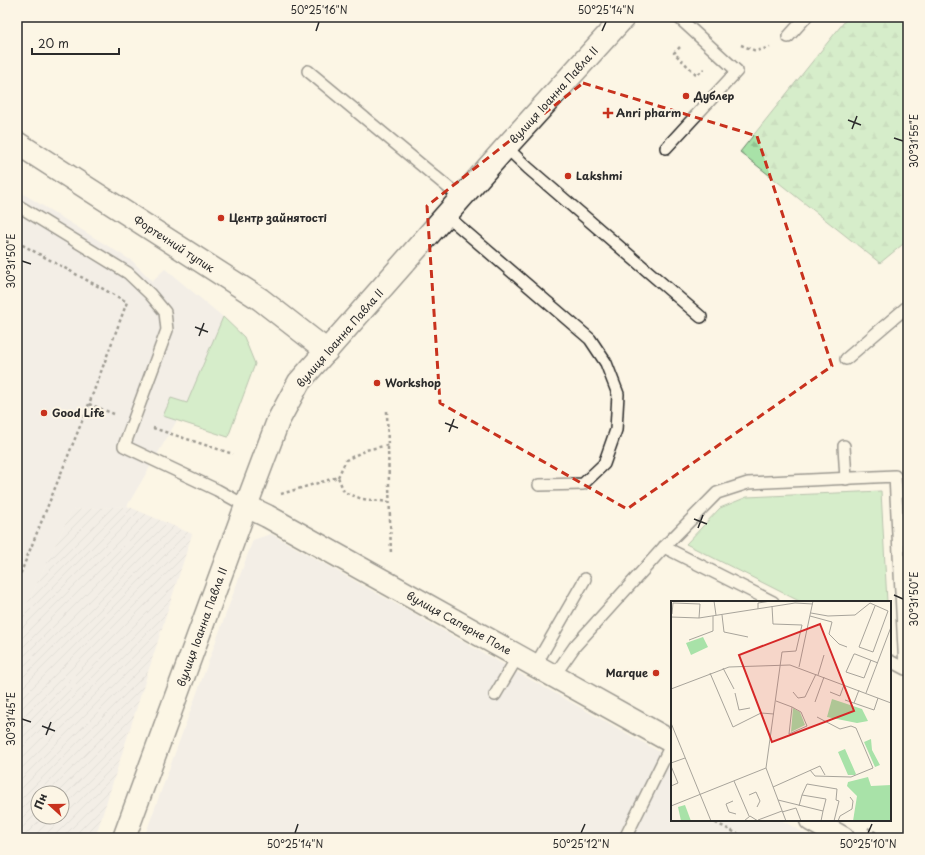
<svg xmlns="http://www.w3.org/2000/svg" width="925" height="855" viewBox="0 0 925 855" font-family="'Playpen Sans',sans-serif">
  <defs>
    <pattern id="industrial-furrows" width="10" height="10" patternUnits="userSpaceOnUse"><rect width="10" height="10" fill="#e8e4e7"/><path d="M-1 1l2-2M0 10L10 0M9 11l2-2" fill="none" stroke="#c7c4c6"/></pattern>
    <pattern id="forest-firs" width="22" height="20" patternUnits="userSpaceOnUse"><rect width="22" height="20" fill="#a8e2a8"/><path d="M5 1l3.5 6h-7zM16 11l3.5 6h-7z" fill="#91c291"/></pattern>
  </defs>
  <rect width="100%" height="100%" fill="#fcf5e5"/>
  <filter id="ink" filterUnits="userSpaceOnUse"><feTurbulence type="fractalNoise" baseFrequency=".025" numOctaves="2"/><feDisplacementMap in="SourceGraphic" scale="8" xChannelSelector="R" yChannelSelector="G"/><feConvolveMatrix kernelMatrix="1 2 1 2 8 2 1 2 1" color-interpolation-filters="sRGB"/></filter>
  <g filter="url(#ink)">
    <g fill="#e8e4e7">
      <path d="M 17,190 L 132,261 L 152,281 L 165,269 L 223,317 L 187,403 L 127,506 L 72,510 L 17,625 Z"/>
      <path d="M 271,534 L 672,759 L 672,820 L 781,820 L 813,838 L 144,838 L 253,540 Z"/>
    </g>
    <path fill="url(#industrial-furrows)" fill-rule="evenodd" d="M 127,506 L 192,534 L 95,838 L 17,838 L 17,625 L 72,510 ZM 38,793 L 62,793 L 62,817 L 38,817 Z"/>
    <g fill="#a8e2a8" stroke="#6a866a">
      <path d="M 223,317 L 244,337 L 255,364 L 228,437 L 163,416 L 171,398 L 187,403 Z"/>
      <path d="M 881,491 L 887,602 L 801,602 L 686,544 L 720,508 L 747,497 Z"/>
    </g>
    <path fill="url(#forest-firs)" stroke="#6a866a" d="M 848,17 L 908,17 L 908,240 L 880,263 L 740,152 Z"/>
    <g fill="none" stroke-linecap="round" stroke-linejoin="round">
      <defs>
        <g id="lane">
          <path d="M 788,37 L 806,17"/>
          <path d="M 308,71 L 461,198"/>
          <path d="M 506,147 L 528,168 L 701,317"/>
          <path d="M 666,148 L 737,71 L 678,17"/>
          <path d="M 17,205 L 128,273 L 150,294 L 165,312 L 167,330 L 124,446 L 217,490 L 246,506"/>
          <path d="M 446,215 L 590,339 L 606,363 L 618,394 L 616,430 L 604,464 L 583,484 L 539,485"/>
          <path d="M 846,359 L 908,306"/>
          <path d="M 844,446 L 846,479"/>
          <path d="M 664,547 L 773,602"/>
          <path d="M 535,666 L 585,579"/>
          <path d="M 554,676 L 575,646 L 664,547 L 717,493 L 748,483 L 895,476 L 905,669 L 890,661"/>
          <path d="M 495,695 L 518,656"/>
          <path d="M 625,838 L 672,743"/>
        </g>
        <g id="street">
          <path d="M 17,143 L 260,299 L 327,351"/>
          <path d="M 246,506 L 267,516 L 672,742"/>
          <path d="M 811,820 L 843,838"/>
        </g>
        <path id="secondary" d="M 124,838 L 246,506 L 278,421 L 299,382 L 506,147 L 624,17"/>
      </defs>
      <use href="#lane" stroke="#2b2b2b" stroke-width="14"/>
      <use href="#street" stroke="#2b2b2b" stroke-width="25"/>
      <use href="#secondary" stroke="#2b2b2b" stroke-width="25"/>
      <g stroke="#2b2b2b" stroke-width="2.5" stroke-dasharray="3 3" stroke-linecap="butt">
        <path d="M 741,45 L 756,51 L 770,47"/>
        <path d="M 680,47 L 674,53 L 697,75 L 704,69"/>
        <path d="M 17,242 L 127,302 L 89,404 L 17,582"/>
        <path d="M 89,404 L 114,414"/>
        <path d="M 387,411 L 391,555"/>
        <path d="M 153,428 L 233,454"/>
        <path d="M 338,477 L 346,460 L 366,450 L 388,445"/>
        <path d="M 281,494 L 338,477 L 344,492 L 362,499 L 389,502"/>
        <path d="M 710,820 L 746,838"/>
        <path d="M 868,828 L 885,838"/>
      </g>
      <use href="#lane" stroke="#fcf5e5" stroke-width="11"/>
      <use href="#street" stroke="#fcf5e5" stroke-width="22"/>
      <use href="#secondary" stroke="#fcf5e5" stroke-width="22"/>
    </g>
  </g>
  <path d="M0 0H925V855H0ZM 583,83 L 757,136 L 832,366 L 627,509 L 440,403 L 427,206 Z" fill="#fcf5e5" fill-opacity=".55" fill-rule="evenodd"/>
  <path fill="none" stroke="#c8321e" stroke-width="3" stroke-dasharray="8 5" stroke-linejoin="round" d="M 583,83 L 757,136 L 832,366 L 627,509 L 440,403 L 427,206 Z"/>
  <path fill="none" stroke="#2b2b2b" stroke-width="1.5" d="M 316,31 L 319,22M 602,31 L 606,22M 848,120 L 861,125M 852,129 L 857,116M 894,138 L 903,141M 22,261 L 31,264M 195,327 L 208,332M 199,336 L 204,323M 445,423 L 458,428M 449,432 L 454,419M 694,519 L 707,524M 698,528 L 703,515M 894,595 L 903,599M 22,719 L 31,722M 42,726 L 55,731M 46,735 L 51,722M 295,833 L 298,824M 581,833 L 585,824M 868,833 L 872,824"/>
  <g fill="#c8321e" stroke="#fcf5e5" stroke-width="1.5">
    <circle cx="686" cy="96" r="4"/>
    <path d="M606 107h4v4h4v4h-4v4h-4v-4h-4v-4h4z"/>
    <circle cx="568" cy="176" r="4"/>
    <circle cx="221" cy="218" r="4"/>
    <circle cx="377" cy="383" r="4"/>
    <circle cx="44" cy="413" r="4"/>
    <circle cx="656" cy="673" r="4"/>
  </g>
  <g text-anchor="middle" stroke-width="4" stroke-linejoin="round" paint-order="stroke">
    <g font-size="11" fill="#2b2b2b" stroke="#fcf5e5">
      <text transform="translate(554 95) rotate(-48)" y="4">вулиця Іоанна Павла II</text>
      <text transform="translate(174 244) rotate(33)" y="4">Фортечний тупик</text>
      <text transform="translate(340 338) rotate(-49)" y="4">вулиця Іоанна Павла II</text>
      <text transform="translate(459 623) rotate(29)" y="4">вулиця Саперне Поле</text>
      <text transform="translate(202 627) rotate(-70)" y="4">вулиця Іоанна Павла II</text>
    </g>
    <g font-size="11" font-weight="bold" fill="#2b2b2b" stroke="#fcf5e5" text-anchor="start">
      <text x="694" y="100">Дублер</text>
      <text x="616" y="117">Anri pharm</text>
      <text x="576" y="180">Lakshmi</text>
      <text x="229" y="222">Центр зайнятості</text>
      <text x="385" y="387">Workshop</text>
      <text x="52" y="417">Good Life</text>
      <text x="648" y="677" text-anchor="end">Marque</text>
    </g>
  </g>
  <g transform="translate(671 601)">
    <rect width="220" height="220" fill="#fcf5e5"/>
    <path d="M 32,36 L 37,46 L 20,54 L 15,42 ZM 122,107 L 129,111 L 134,124 L 120,131 ZM 200,138 L 201,149 L 209,164 L 204,166 L 193,141 ZM 174,148 L 185,173 L 184,174 L 177,174 L 167,151 ZM 14,204 L 20,220 L 10,220 L 7,206 Z" fill="#a8e2a8"/>
    <path d="M 161,98 L 191,108 L 197,120 L 186,122 L 156,116 ZM 197,176 L 200,185 L 220,184 L 220,220 L 182,220 L 186,195 L 176,185 L 177,181 Z" fill="#a8e2a8"/>
    <path fill="none" stroke="#a8a49b" stroke-width="1" d="M 43,0 L 45,14M 101,5 L 102,23 L 131,24 L 125,50 L 111,51 L 95,167 L 115,220M 87,8 L 87,2 L 100,0M 140,12 L 157,15 L 184,14 L 199,2 L 217,10 L 202,51 L 188,46 L 204,5M 1,13 L 2,2 L 29,3 L 28,17M 51,14 L 53,31 L 77,36M 139,15 L 161,21 L 158,33 L 168,43 L 176,46M 0,16 L 28,17 L 124,2 L 142,3M 18,39 L 42,30 L 42,15M 200,59 L 193,77 L 175,71 L 183,53 L 184,53 L 207,62M 128,66 L 142,0M 52,67 L 63,88M 39,72 L 62,126 L 90,112 L 103,113M 147,74 L 153,54M 0,88 L 58,66 L 119,64 L 220,102M 122,91 L 127,97 L 134,96 L 145,73M 159,91 L 169,95 L 173,84M 64,92 L 68,109 L 79,107M 195,92 L 220,26M 174,99 L 203,109 L 207,97M 105,100 L 121,106 L 118,133 L 136,125 L 130,111 L 121,106M 144,101 L 153,76M 183,102 L 188,89M 0,122 L 40,220M 0,162 L 14,157M 0,165 L 7,182 L 0,185M 139,169 L 144,175 L 180,176 L 202,167 L 185,127 L 180,125 L 169,128 L 146,116M 63,180 L 78,215M 102,186 L 149,165 L 154,174M 78,194 L 85,191 L 89,200 L 86,206M 131,194 L 136,183 L 166,188 L 165,199 L 168,200 L 163,220M 107,199 L 152,210 L 150,220M 62,200 L 55,203 L 58,211 L 65,213M 0,205 L 95,167M 128,205 L 131,194 L 155,198 L 152,210M 111,211 L 125,207 L 130,220M 87,219 L 111,210M 73,220 L 79,215 L 87,220M 167,220 L 169,215 L 181,208 L 182,200 L 179,196"/>
    <path fill="#d62828" fill-opacity="0.15" stroke="#d62828" stroke-width="2" d="M 149,23 L 183,110 L 101,141 L 68,54 Z"/>
    <rect width="220" height="220" fill="none" stroke="#2b2b2b" stroke-width="2"/>
  </g>
  <rect width="925" height="855" fill="none" stroke="#fcf5e5" stroke-width="44"/>
  <g transform="translate(50 805) rotate(291)"><circle r="19" fill="#fcf5e5" stroke="#a8a49b"/>
  <path d="M0-3L7 15L0 10L-7 15Z" fill="#c8321e"/>
  <text y="-6" font-size="11" font-weight="bold" text-anchor="middle" fill="#2b2b2b">Пн</text>
  </g>
  <path d="M32 48v6h87v-6" fill="none" stroke="#2b2b2b" stroke-width="2"/>
  <text x="38" y="48" font-size="12" fill="#2b2b2b" stroke="#fcf5e5" stroke-width="3" paint-order="stroke">20 m</text>
  <rect x="22" y="22" width="881" height="811" fill="none" stroke="#2b2b2b" stroke-width="1.5"/>
  <g font-size="10" text-anchor="middle" fill="#2b2b2b">
    <text x="319" y="14">50°25'16"N</text>
    <text x="606" y="14">50°25'14"N</text>
    <text transform="translate(914 141) rotate(-90)" y="4">30°31'55"E</text>
    <text transform="translate(11 261) rotate(-90)" y="4">30°31'50"E</text>
    <text transform="translate(914 599) rotate(-90)" y="4">30°31'50"E</text>
    <text transform="translate(11 719) rotate(-90)" y="4">30°31'45"E</text>
    <text x="295" y="848">50°25'14"N</text>
    <text x="581" y="848">50°25'12"N</text>
    <text x="868" y="848">50°25'10"N</text>
  </g>
</svg>
